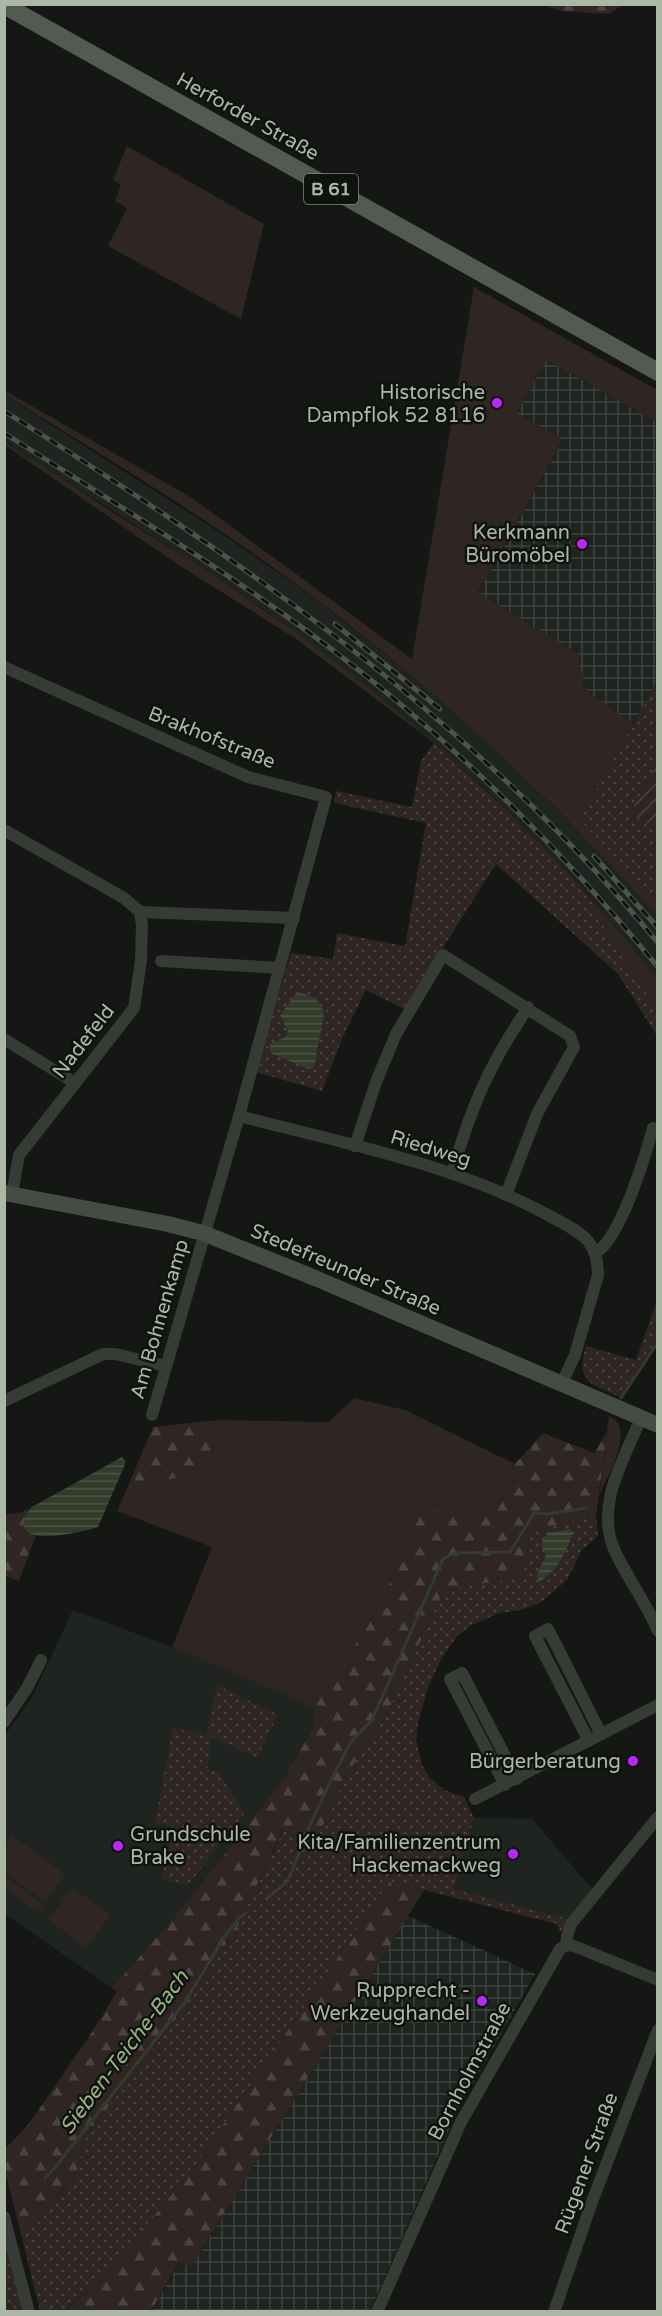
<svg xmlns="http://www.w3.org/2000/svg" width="662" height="2316" viewBox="0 0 662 2316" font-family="'Varela Round',sans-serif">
  <defs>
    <pattern id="industrial-grid" width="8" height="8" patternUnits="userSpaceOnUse" patternTransform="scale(1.5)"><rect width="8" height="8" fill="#202421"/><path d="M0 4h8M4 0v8" fill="none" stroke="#3e423e"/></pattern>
    <pattern id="forest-firs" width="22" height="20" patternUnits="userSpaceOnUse" patternTransform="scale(1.5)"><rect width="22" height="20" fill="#2f2624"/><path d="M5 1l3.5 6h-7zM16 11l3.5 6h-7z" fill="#4a4341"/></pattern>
    <pattern id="park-dots" width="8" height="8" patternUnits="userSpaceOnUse" patternTransform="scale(1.5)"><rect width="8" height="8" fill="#2f2624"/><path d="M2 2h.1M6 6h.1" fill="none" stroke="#4a4341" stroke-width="1.8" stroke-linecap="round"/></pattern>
    <pattern id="garden-furrows" width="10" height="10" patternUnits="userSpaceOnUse" patternTransform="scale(1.5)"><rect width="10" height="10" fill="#2f2624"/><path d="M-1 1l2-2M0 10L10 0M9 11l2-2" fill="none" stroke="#4a4341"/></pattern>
    <pattern id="water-rules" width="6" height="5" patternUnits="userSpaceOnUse" patternTransform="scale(1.5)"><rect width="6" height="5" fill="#333b2a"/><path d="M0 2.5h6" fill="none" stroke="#4e5546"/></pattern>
  </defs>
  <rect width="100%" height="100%" fill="#151715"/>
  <g fill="#202421">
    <path d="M 4,395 L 219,532 L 306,592 L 389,657 L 470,725 L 547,799 L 622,875 L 657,915 L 657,1010 L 590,906 L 593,903 L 578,884 L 528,832 L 525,833 L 512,815 L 484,788 L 383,699 L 268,612 L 41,464 L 27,457 L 5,441 Z"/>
    <path d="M 73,1610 L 172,1647 L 314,1708 L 314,1726 L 284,1779 L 174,1918 L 112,1988 L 5,1914 L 5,1735 L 31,1699 Z"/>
    <path d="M 474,1818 L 532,1819 L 593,1890 L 569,1919 L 454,1889 Z"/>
  </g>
  <g fill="url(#industrial-grid)">
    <path d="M 546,360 L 657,422 L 657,681 L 633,724 L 591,695 L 584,687 L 578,654 L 478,593 L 563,440 L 516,413 Z"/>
    <path d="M 408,1916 L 535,1974 L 458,2110 L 370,2311 L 151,2312 L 180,2262 L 192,2266 Z"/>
  </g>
  <g fill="#2f2624">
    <path d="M 127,146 L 264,224 L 241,319 L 108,246 L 127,208 L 115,201 L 121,185 L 113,180 Z"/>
    <path d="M 474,287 L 657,390 L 657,422 L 546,360 L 516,413 L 563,439 L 478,592 L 578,654 L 584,687 L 591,695 L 633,724 L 581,820 L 657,901 L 657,915 C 552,797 435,689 308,593 C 212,521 107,458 5,395 L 4,390 L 192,498 L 412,659 Z"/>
    <path d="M 4,441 L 27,457 L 41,464 L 112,512 L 208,572 L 300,635 L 383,699 L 434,743 L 296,639 L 174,562 L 5,445 Z"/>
    <path d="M 593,903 L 621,934 L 657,979 L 657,1010 L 590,906 Z"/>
    <path d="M 354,1398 L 405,1410 L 515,1464 L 511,1492 L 483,1515 L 423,1509 L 376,1613 L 314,1708 L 172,1647 L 212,1547 L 117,1511 L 129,1484 L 166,1480 L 208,1470 L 218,1420 L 329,1422 Z"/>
    <path d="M 609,1416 C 637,1428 607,1477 599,1496 Z"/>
    <path d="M 12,1835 L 65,1874 L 45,1902 L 5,1872 L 5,1845 Z"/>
    <path d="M 5,1876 L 43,1905 L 37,1912 L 5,1888 Z"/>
    <path d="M 72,1888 L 110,1915 L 86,1948 L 49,1920 Z"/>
  </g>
  <g fill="url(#forest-firs)">
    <path d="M 543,5 L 622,4 L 622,5 L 610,14 L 562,11 Z"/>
    <path d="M 218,1420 L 208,1470 L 166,1480 L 129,1484 L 153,1427 Z"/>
    <path d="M 607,1432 L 596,1515 L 531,1532 L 523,1577 L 444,1590 L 387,1714 L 346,1776 L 316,1841 L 282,1831 L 238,1926 L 174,2022 L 87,2134 L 76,2174 L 22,2238 L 5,2171 L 4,2149 C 27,2131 43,2103 59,2080 C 79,2051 100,2022 117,1991 L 112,1988 L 174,1918 L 284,1779 L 314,1726 L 314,1708 L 376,1613 L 423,1509 L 483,1515 L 511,1492 L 515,1464 L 543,1433 L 594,1453 Z"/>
    <path d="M 32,1507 L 27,1511 L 30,1534 L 36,1535 L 19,1581 L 5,1576 L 5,1514 L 20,1513 Z"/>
    <path d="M 390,1881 L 424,1890 L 191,2267 L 179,2262 L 151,2311 L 64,2312 L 103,2277 L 192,2170 Z"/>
  </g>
  <g fill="url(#park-dots)">
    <path d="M 657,681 L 657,764 L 630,814 L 657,829 L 657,901 L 580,820 Z"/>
    <path d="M 434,743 L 512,815 L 525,833 L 528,832 L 578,884 L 593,903 L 590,906 L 657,1010 L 657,1036 L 618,974 L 496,864 L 404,1009 L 366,990 L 342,1039 L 322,1091 L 256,1072 L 291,953 L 333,959 L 337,933 L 405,946 L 426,823 L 334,803 L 336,791 L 412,807 L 421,761 Z"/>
    <path d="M 657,1300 L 657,1340 L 620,1397 C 590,1384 575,1381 586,1346 L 636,1360 Z"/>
    <path d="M 596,1515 L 598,1536 L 582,1550 L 567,1580 L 540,1603 L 520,1610 L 499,1613 L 470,1626 L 457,1636 L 442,1658 L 428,1687 L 418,1723 L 416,1740 L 422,1765 L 430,1778 L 444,1790 L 464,1797 L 474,1818 L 454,1889 L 569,1919 L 560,1932 L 557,1924 L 390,1881 L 192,2170 L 103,2277 L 64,2311 L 40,2311 L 22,2238 L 76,2175 L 87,2134 L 174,2022 L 238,1926 L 283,1831 L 316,1841 L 346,1776 L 387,1714 L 444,1590 L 523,1577 L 531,1532 Z"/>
    <path d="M 217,1685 L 278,1715 L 257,1758 L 212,1736 L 207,1769 L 217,1771 L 245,1813 L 188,1885 L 162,1879 L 172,1826 L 155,1822 L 173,1728 L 207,1734 Z"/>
    <path d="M 5,2239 L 23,2311 L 5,2311 Z"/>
  </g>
  <path fill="url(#garden-furrows)" d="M 657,764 L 657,829 L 630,814 Z"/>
  <g fill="url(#water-rules)">
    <path d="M 300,993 C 312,995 322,1002 324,1014 L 314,1067 L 309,1069 L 273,1054 L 270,1051 L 270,1044 L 285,1037 L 288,1031 L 280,1015 L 295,995 Z"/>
    <path d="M 122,1457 L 126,1462 L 98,1527 C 85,1531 24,1547 24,1524 C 24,1517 27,1512 32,1507 Z"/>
    <path d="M 570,1529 L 573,1533 C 565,1553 558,1571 539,1582 L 537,1574 L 546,1555 L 541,1545 L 547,1533 Z"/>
  </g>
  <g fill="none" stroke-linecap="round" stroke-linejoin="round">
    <g stroke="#333b2a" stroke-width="3">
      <path d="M 621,1398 L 658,1342"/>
      <path d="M 308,1830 L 328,1786 L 350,1743 L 372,1720 L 443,1559 L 454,1553 L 510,1552 L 534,1513 L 547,1514 L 586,1508"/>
      <path d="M 268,1897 L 287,1882 L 301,1849"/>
      <path d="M 45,2178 L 57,2165 L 185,2002 L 223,1939 L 238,1919 L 246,1913"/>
    </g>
    <g stroke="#363c35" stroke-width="12">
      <path d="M 4,667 L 248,777 L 326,797 L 239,1116 L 152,1415"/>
      <path d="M 4,830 L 124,898 L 140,912 L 142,925 L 141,960 L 134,1008 L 19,1155 L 12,1194"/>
      <path d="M 140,912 L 294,918"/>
      <path d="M 161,961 L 280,968"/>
      <path d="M 4,1039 L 75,1083"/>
      <path d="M 239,1116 C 342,1143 451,1163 546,1214 C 560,1222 577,1229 588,1241 C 596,1251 598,1262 598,1275 L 575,1355 L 562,1383"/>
      <path d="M 355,1146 L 376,1082 L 396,1034 L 443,955 L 570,1036 L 574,1047 L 537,1114 L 506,1195"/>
      <path d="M 452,1174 C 463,1134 476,1096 496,1060 C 505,1042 517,1025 528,1007"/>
      <path d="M 595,1253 C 620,1240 645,1157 653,1128"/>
      <path d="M 4,1401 L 103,1354 L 115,1354 L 166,1366"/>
      <path d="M 641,1418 C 624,1459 595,1505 614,1549 C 627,1578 646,1602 658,1631"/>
      <path d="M 4,1722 L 27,1688 L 41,1660"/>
      <path d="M 589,1741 L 535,1636 L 548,1629 L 601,1734"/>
      <path d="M 505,1785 L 450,1679 L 462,1673 L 517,1779"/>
      <path d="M 475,1799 L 658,1705"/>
      <path d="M 566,1945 L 567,1936 L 571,1924 L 658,1817"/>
      <path d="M 4,2217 L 29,2312"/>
      <path d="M 377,2312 L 461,2122 L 560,1949 L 566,1945 L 574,1946 L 658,1980"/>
      <path d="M 554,2312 L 593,2199 L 658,2030"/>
    </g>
    <path stroke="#454c43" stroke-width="16" d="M 4,1193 L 168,1224 L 203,1233 L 315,1278 L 658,1425"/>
    <path stroke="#535b51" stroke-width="18" d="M 4,5 L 658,372"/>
    <defs>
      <g id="rail">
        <path d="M 4,411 C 245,562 476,721 658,943"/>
        <path d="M 4,433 C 114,503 226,570 330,648 C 452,740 561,849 658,967"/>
        <path d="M 335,624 L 440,709"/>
        <path d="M 594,856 L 658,928"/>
      </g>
    </defs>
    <use href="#rail" stroke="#4c534a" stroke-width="5"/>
    <use href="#rail" stroke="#101210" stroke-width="3" stroke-dasharray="9" stroke-linecap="butt"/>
  </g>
  <g fill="#ba26fd" stroke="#101210" stroke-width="2">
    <circle cx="497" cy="403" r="6"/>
    <circle cx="582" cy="544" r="6"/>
    <circle cx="633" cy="1761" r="6"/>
    <circle cx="118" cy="1846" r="6"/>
    <circle cx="513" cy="1854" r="6"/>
    <circle cx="482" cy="2001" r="6"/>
  </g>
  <g text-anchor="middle" stroke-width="5" stroke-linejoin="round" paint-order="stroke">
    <rect fill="#101210" stroke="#7c8678" stroke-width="1.5" x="304" y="174" width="54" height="30" rx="4.5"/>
    <g font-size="18" font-weight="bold" fill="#abb8a5">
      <text x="331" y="195">B 61</text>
    </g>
    <g font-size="20" fill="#abb8a5" stroke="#101210">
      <text transform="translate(248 116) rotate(29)" y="7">Herforder Straße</text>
      <text transform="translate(212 737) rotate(22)" y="7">Brakhofstraße</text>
      <text transform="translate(83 1041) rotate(-52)" y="7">Nadefeld</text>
      <text transform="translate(431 1148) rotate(17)" y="7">Riedweg</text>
      <text transform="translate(346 1269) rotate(23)" y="7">Stedefreunder Straße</text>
      <text transform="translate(159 1319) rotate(-74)" y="7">Am Bohnenkamp</text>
      <text transform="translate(469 2071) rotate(-62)" y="7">Bornholmstraße</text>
      <text transform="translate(586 2163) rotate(-70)" y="7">Rügener Straße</text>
    </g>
    <g font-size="20" fill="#abb8a5" stroke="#101210" text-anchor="end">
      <text x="485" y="399">Historische<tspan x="485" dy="23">Dampflok 52 8116</tspan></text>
      <text x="570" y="539">Kerkmann<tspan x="570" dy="23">Büromöbel</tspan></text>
      <text x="621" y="1768">Bürgerberatung</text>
      <text x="130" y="1841" text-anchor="start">Grundschule<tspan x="130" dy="23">Brake</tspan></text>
      <text x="501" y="1849">Kita/Familienzentrum<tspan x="501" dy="23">Hackemackweg</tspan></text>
      <text x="470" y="1997">Rupprecht -<tspan x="470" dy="23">Werkzeughandel</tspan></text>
    </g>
    <g font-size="21" font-style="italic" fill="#98b57a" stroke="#101210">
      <text transform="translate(124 2052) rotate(-53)" y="7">Sieben-Teiche-Bach</text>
    </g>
  </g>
  <rect width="662" height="2316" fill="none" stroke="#abb8a5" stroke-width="12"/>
</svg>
